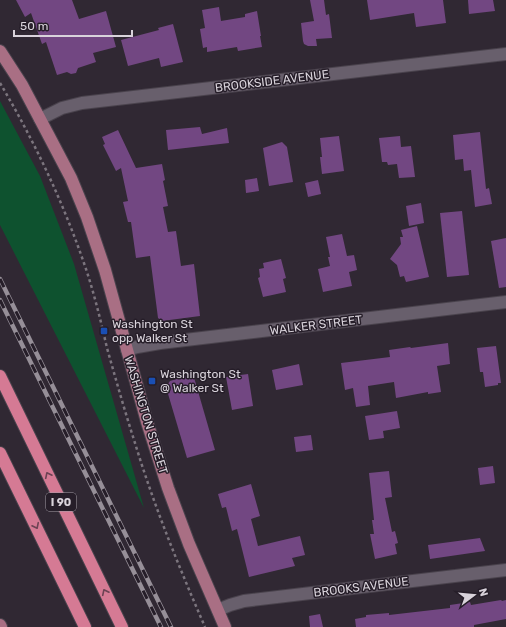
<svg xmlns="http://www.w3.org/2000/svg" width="506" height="627" viewBox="0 0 506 627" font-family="Rubik,sans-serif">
  <rect width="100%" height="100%" fill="#302833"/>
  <path fill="#0e522f" d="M 0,101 L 40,176 L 74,264 L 144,508 L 0,225 Z"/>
  <g fill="#724782">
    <path d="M 16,0 L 72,0 L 79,19 L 106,11 L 116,47 L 93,53 L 96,62 L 78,68 L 76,73 L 71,74 L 67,72 L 57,75 L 46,42 L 42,44 L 31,13 L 25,17 Z"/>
    <path d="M 310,0 L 324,0 L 326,15 L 329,14 L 332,38 L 316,39 L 317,46 L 308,46 L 304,44 L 303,41 L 301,23 L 314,21 Z"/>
    <path d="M 367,0 L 443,0 L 446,23 L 416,27 L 414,13 L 370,20 Z"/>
    <path d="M 468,0 L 493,0 L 495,11 L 469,14 Z"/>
    <path d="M 219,7 L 221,21 L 245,17 L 245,14 L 257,11 L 261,36 L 260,36 L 262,47 L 238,51 L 237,47 L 207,52 L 207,47 L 203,48 L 200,29 L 205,28 L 202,10 Z"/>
    <path d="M 173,24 L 183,62 L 161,67 L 159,58 L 128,66 L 121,40 L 159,30 L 158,28 Z"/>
    <path d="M 200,127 L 202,134 L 227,128 L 229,143 L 168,150 L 166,130 Z"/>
    <path d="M 118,130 L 136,168 L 162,164 L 165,180 L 163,181 L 168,206 L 163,207 L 168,232 L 176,231 L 181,266 L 194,264 L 200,316 L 162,321 L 158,318 L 150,256 L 136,258 L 131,222 L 128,222 L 123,202 L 128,201 L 121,168 L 116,171 L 103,145 L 105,144 L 102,137 Z"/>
    <path d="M 480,132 L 486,189 L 489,188 L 492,204 L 475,207 L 471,170 L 464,171 L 463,159 L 455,160 L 453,135 Z"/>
    <path d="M 339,136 L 344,171 L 322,174 L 320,157 L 322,157 L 320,138 Z"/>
    <path d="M 400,136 L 401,147 L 411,146 L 415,177 L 399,178 L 397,164 L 388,165 L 387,162 L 382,162 L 379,138 Z"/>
    <path d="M 282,142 L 287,147 L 293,182 L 269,186 L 263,148 Z"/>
    <path d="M 257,178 L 259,191 L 246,193 L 245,180 Z"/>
    <path d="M 318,180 L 321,194 L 308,197 L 305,183 Z"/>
    <path d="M 421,203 L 424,223 L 409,226 L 406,206 Z"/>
    <path d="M 462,211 L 469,275 L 447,277 L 440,213 Z"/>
    <path d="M 417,226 L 429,277 L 406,282 L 404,276 L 400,277 L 397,265 L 390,259 L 401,244 L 400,237 L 403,237 L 401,230 Z"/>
    <path d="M 342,234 L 347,256 L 354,255 L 357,270 L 349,272 L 352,286 L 323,292 L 318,269 L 330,266 L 328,257 L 330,257 L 326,237 Z"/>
    <path d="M 506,238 L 506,287 L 499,288 L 491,241 Z"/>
    <path d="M 281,259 L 286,278 L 283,279 L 286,292 L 263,297 L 258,278 L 260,277 L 259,269 L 264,268 L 263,263 Z"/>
    <path d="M 448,343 L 450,364 L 437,366 L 441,392 L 428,394 L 428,392 L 396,398 L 394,382 L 368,386 L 370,405 L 356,407 L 353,388 L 345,390 L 341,363 L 390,357 L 389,350 L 410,347 L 411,348 Z"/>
    <path d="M 496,346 L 501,383 L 498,383 L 498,385 L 485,387 L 483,372 L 480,372 L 477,348 Z"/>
    <path d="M 299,364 L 303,385 L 276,390 L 272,370 Z"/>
    <path d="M 193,374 L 215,450 L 187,458 L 166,387 L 170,381 Z"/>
    <path d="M 248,374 L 253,406 L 232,410 L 226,377 Z"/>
    <path d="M 397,411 L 400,428 L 383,431 L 384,438 L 369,440 L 365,416 Z"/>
    <path d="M 311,435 L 313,450 L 296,452 L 294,437 Z"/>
    <path d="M 493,466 L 495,483 L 480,485 L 478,468 Z"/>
    <path d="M 389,471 L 392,497 L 385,498 L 392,532 L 395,531 L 398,543 L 395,544 L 397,554 L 375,559 L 370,534 L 374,534 L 372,520 L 374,520 L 369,473 Z"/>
    <path d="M 251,484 L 260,516 L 251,519 L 258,546 L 300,536 L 305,555 L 292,558 L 295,566 L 249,577 L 237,529 L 232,531 L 226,507 L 222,508 L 218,494 Z"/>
    <path d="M 480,538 L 485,551 L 430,559 L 428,545 Z"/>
    <path d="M 501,600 L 502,601 L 506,600 L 506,619 L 474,625 L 474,627 L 356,627 L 355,619 L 366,617 L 366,615 L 389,613 L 389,615 L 450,608 L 450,605 L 470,602 L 471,605 Z"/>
    <path d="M 320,614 L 323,627 L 310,627 L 309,616 Z"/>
  </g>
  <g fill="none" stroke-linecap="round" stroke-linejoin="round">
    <defs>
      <g id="minor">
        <path d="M 40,119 L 62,108 L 82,103 L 506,54"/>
        <path d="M 127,350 L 137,347 L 160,343 L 506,302"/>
        <path d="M 218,610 L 230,605 L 244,601 L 506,570"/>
      </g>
      <g id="major">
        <path d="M 0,51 L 22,85 L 51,140 L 71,178 L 87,217 L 105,270 L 147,422 L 168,488 L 189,544 L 225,627"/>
        <path d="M 0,625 L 1,627"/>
      </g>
      <g id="highway">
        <path d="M 0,376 L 122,627"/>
        <path d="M 0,453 L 85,627"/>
      </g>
    </defs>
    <use href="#minor" stroke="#4a434d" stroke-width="14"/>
    <use href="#major" stroke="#4a434d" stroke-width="14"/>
    <use href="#highway" stroke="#4a434d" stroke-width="14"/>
    <path stroke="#7c757e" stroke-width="2.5" stroke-dasharray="3 3" stroke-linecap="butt" d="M 0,83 C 35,142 65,206 87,272 C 95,297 101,322 107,348 C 116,380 125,412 135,443 C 154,506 179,567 205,627"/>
    <use href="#minor" stroke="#685f6c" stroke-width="12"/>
    <use href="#major" stroke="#a96f84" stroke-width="12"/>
    <use href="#highway" stroke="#d57a94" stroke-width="12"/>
    <defs>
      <g id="rail">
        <path d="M 0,279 L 171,627"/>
        <path d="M 0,300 L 161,627"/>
      </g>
    </defs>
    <use href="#rail" stroke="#968f98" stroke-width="4.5"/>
    <use href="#rail" stroke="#261e29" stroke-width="3" stroke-dasharray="9" stroke-linecap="butt"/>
  </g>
  <defs><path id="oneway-chevron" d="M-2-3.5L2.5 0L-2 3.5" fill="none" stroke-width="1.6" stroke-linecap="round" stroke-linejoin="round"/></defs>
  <g stroke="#6c4354">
    <use href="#oneway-chevron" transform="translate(48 475) rotate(-116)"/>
    <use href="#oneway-chevron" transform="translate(36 526) rotate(64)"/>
    <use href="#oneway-chevron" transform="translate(105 592) rotate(-116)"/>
  </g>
  <g fill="#1a4fb4" stroke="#261e29" stroke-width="1.5">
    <rect x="100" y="327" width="8" height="8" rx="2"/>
    <rect x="148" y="377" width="8" height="8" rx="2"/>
  </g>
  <g text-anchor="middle" stroke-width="3" stroke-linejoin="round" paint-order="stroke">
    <rect fill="#261e29" stroke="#a39da6" stroke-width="1" x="46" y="493" width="30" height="18" rx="3"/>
    <g font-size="11" font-weight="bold" fill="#d9d3db">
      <text x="61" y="506">I 90</text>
    </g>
    <g font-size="12" fill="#d9d3db" stroke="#261e29">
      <text transform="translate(272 81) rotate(-7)" y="4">BROOKSIDE AVENUE</text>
      <text transform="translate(316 325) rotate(-7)" y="4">WALKER STREET</text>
      <text transform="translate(146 415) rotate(73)" y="4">WASHINGTON STREET</text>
      <text transform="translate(361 587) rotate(-7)" y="4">BROOKS AVENUE</text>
    </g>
    <g font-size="12" fill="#d9d3db" stroke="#261e29" text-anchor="start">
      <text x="112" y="328">Washington St<tspan x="112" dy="14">opp Walker St</tspan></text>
      <text x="160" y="378">Washington St<tspan x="160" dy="14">@ Walker St</tspan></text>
    </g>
  </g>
  <g transform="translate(474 595) rotate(74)" stroke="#261e29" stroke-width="3" paint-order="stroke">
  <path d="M0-3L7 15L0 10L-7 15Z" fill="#d9d3db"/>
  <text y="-6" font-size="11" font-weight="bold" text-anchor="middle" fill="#d9d3db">N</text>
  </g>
  <path d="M14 30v6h118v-6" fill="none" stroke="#d9d3db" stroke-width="2"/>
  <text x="20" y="30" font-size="12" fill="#d9d3db" stroke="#261e29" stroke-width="3" paint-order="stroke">50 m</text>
</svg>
